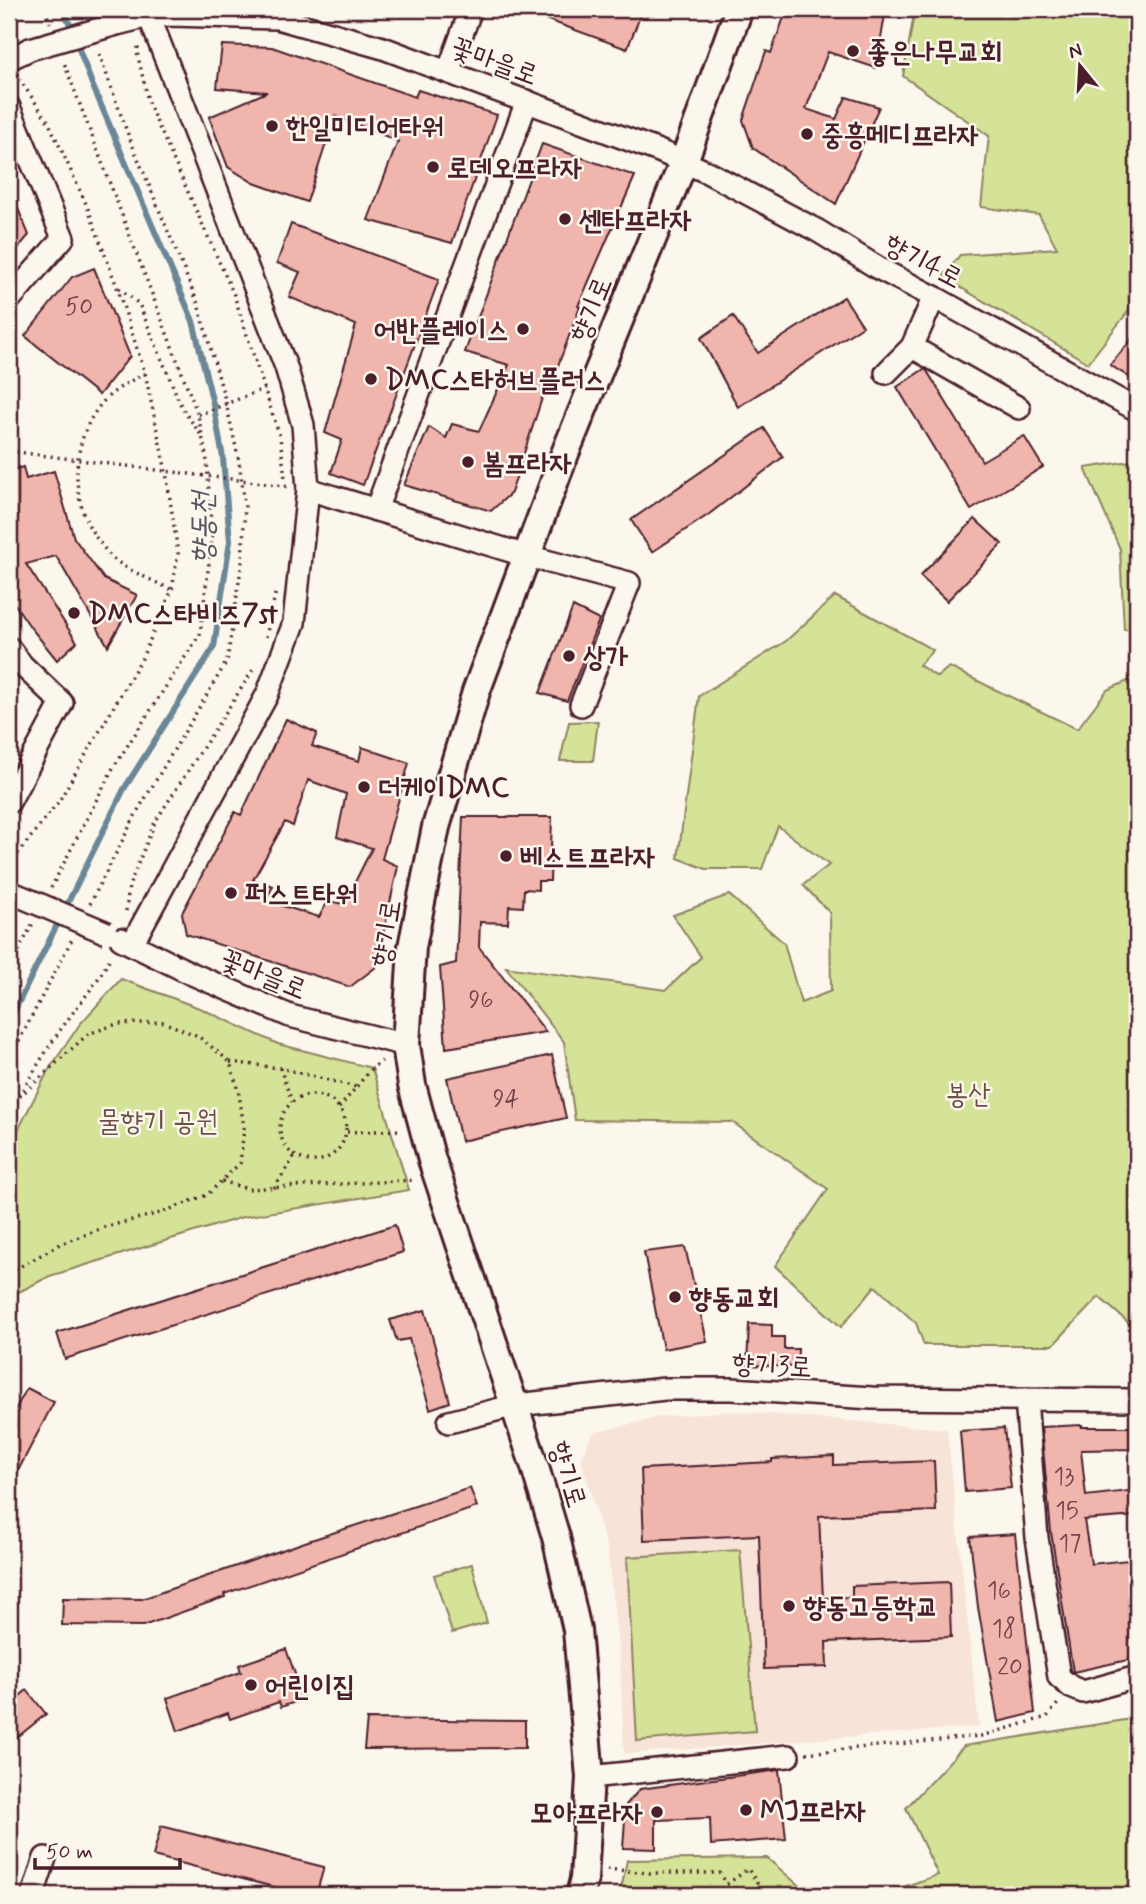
<svg xmlns="http://www.w3.org/2000/svg" width="1146" height="1904" viewBox="0 0 1146 1904" font-family="Mynerve,'Poor Story',sans-serif">
  <rect width="100%" height="100%" fill="#fbf7ec"/>
  <filter id="ink" filterUnits="userSpaceOnUse"><feTurbulence type="fractalNoise" baseFrequency=".0143" numOctaves="2"/><feDisplacementMap in="SourceGraphic" scale="14" xChannelSelector="R" yChannelSelector="G"/><feConvolveMatrix kernelMatrix="1 2 1 2 8 2 1 2 1" color-interpolation-filters="sRGB"/></filter>
  <g filter="url(#ink)">
    <path fill="#f8e3d9" d="M 730,1411 L 947,1429 L 979,1727 L 624,1754 L 620,1663 L 607,1549 L 581,1459 L 592,1433 L 660,1417 Z"/>
    <g fill="#d4e397" stroke="#8f8161" stroke-width="2">
      <path d="M 915,9 L 1137,9 L 1137,300 L 1088,363 L 943,277 L 960,255 L 1057,248 L 1039,215 L 981,207 L 989,136 L 903,76 Z"/>
      <path d="M 1137,460 L 1137,631 L 1124,629 L 1120,549 L 1085,468 Z"/>
      <path d="M 835,596 L 933,650 L 919,665 L 937,677 L 949,667 L 1077,729 L 1107,690 L 1137,677 L 1137,1330 L 1099,1297 L 1053,1345 L 924,1345 L 916,1323 L 875,1286 L 841,1327 L 775,1266 L 828,1189 L 732,1122 L 575,1120 L 564,1042 L 506,967 L 666,990 L 701,957 L 673,915 L 729,895 L 784,943 L 801,1003 L 831,991 L 830,913 L 803,885 L 829,865 L 778,826 L 762,869 L 706,869 L 678,858 L 699,696 L 786,641 Z"/>
      <path d="M 598,721 L 593,761 L 560,761 L 569,722 Z"/>
      <path d="M 121,979 L 202,1009 L 278,1044 L 372,1068 L 409,1190 L 243,1217 L 50,1276 L 9,1297 L 9,1148 L 48,1071 L 80,1024 Z"/>
      <path d="M 740,1550 L 755,1731 L 637,1741 L 627,1557 Z"/>
      <path d="M 472,1564 L 487,1623 L 452,1633 L 434,1575 Z"/>
      <path d="M 1137,1718 L 1137,1895 L 880,1895 L 938,1875 L 906,1808 L 964,1746 Z"/>
      <path d="M 767,1858 L 810,1895 L 620,1895 L 627,1860 Z"/>
    </g>
    <g fill="none" stroke-linecap="round" stroke-linejoin="round">
      <path stroke="#6a8697" stroke-width="6" d="M 9,1022 L 124,789 L 214,647 L 230,541 L 223,458 L 214,408 L 193,321 L 92,84 L 64,9"/>
    </g>
    <g fill="#f0b5ad" stroke="#4a1f2b" stroke-width="2" fill-rule="evenodd">
      <path d="M 526,9 L 643,9 L 627,49 L 526,12 Z"/>
      <path d="M 787,9 L 886,9 L 876,68 L 828,52 L 806,109 L 836,119 L 846,97 L 879,107 L 836,204 L 753,148 L 743,120 L 766,51 L 771,53 Z"/>
      <path d="M 222,45 L 272,47 L 415,97 L 418,90 L 497,115 L 452,243 L 368,220 L 398,141 L 335,116 L 307,202 L 254,183 L 228,167 L 209,117 L 267,92 L 217,88 Z"/>
      <path d="M 542,144 L 635,176 L 578,306 L 580,307 L 551,384 L 547,383 L 511,493 L 491,511 L 404,485 L 429,427 L 446,438 L 452,424 L 479,431 L 509,365 L 465,352 Z"/>
      <path d="M 9,187 L 29,235 L 9,259 Z"/>
      <path d="M 291,224 L 439,279 L 363,485 L 331,473 L 342,440 L 325,433 L 356,325 L 289,297 L 300,272 L 277,263 Z"/>
      <path d="M 94,268 L 130,356 L 99,395 L 25,336 L 72,277 Z"/>
      <path d="M 844,297 L 863,326 L 738,407 L 701,338 L 733,316 L 758,353 Z"/>
      <path d="M 1137,333 L 1137,382 L 1110,365 Z"/>
      <path d="M 924,369 L 927,371 L 982,461 L 1024,436 L 1043,467 L 971,510 L 897,387 Z"/>
      <path d="M 764,428 L 783,457 L 708,515 L 652,552 L 631,520 Z"/>
      <path d="M 23,467 L 26,479 L 54,471 L 74,538 L 104,579 L 137,595 L 108,646 L 56,556 L 26,564 L 77,642 L 57,660 L 31,628 L 9,596 L 9,471 Z"/>
      <path d="M 975,519 L 1002,544 L 947,601 L 920,576 Z"/>
      <path d="M 573,607 L 599,620 L 567,701 L 540,693 Z"/>
      <path d="M 286,719 L 317,733 L 312,746 L 359,761 L 362,747 L 409,763 L 382,859 L 398,866 L 376,967 L 350,987 L 186,934 L 182,913 L 235,812 L 241,815 ZM 308,780 L 346,794 L 337,837 L 372,848 L 344,904 L 328,901 L 319,917 L 266,901 L 273,886 L 253,880 L 285,822 L 293,826 Z"/>
      <path d="M 463,817 L 552,817 L 550,881 L 538,881 L 538,890 L 524,889 L 523,907 L 509,906 L 508,923 L 480,922 L 479,947 L 546,1032 L 446,1048 L 440,967 L 456,963 Z"/>
      <path d="M 552,1055 L 566,1118 L 461,1141 L 447,1078 Z"/>
      <path d="M 395,1225 L 403,1252 L 65,1359 L 57,1333 Z"/>
      <path d="M 685,1247 L 707,1341 L 663,1349 L 644,1252 Z"/>
      <path d="M 425,1310 L 450,1402 L 430,1409 L 409,1339 L 397,1341 L 390,1320 Z"/>
      <path d="M 749,1324 L 772,1325 L 772,1337 L 784,1337 L 784,1349 L 798,1349 L 797,1367 L 747,1365 Z"/>
      <path d="M 27,1388 L 54,1402 L 9,1488 L 9,1421 Z"/>
      <path d="M 1082,1425 L 1082,1427 L 1137,1427 L 1137,1449 L 1081,1450 L 1086,1496 L 1137,1490 L 1137,1516 L 1084,1520 L 1091,1564 L 1137,1559 L 1137,1658 L 1073,1672 L 1051,1532 L 1041,1427 Z"/>
      <path d="M 1004,1428 L 1011,1488 L 965,1492 L 960,1431 Z"/>
      <path d="M 834,1456 L 834,1465 L 934,1461 L 936,1511 L 819,1516 L 823,1598 L 852,1597 L 852,1586 L 949,1582 L 951,1637 L 826,1642 L 827,1667 L 764,1669 L 759,1535 L 644,1540 L 641,1469 L 772,1462 L 772,1459 Z"/>
      <path d="M 470,1488 L 477,1507 L 224,1594 L 225,1597 L 143,1626 L 62,1625 L 63,1598 L 142,1599 L 305,1542 Z"/>
      <path d="M 1015,1534 L 1035,1713 L 998,1722 L 978,1607 L 970,1537 Z"/>
      <path d="M 286,1649 L 304,1699 L 281,1707 L 279,1702 L 230,1719 L 228,1713 L 178,1731 L 167,1698 L 241,1672 L 239,1665 Z"/>
      <path d="M 27,1690 L 46,1714 L 9,1744 L 9,1705 Z"/>
      <path d="M 367,1719 L 525,1721 L 525,1748 L 364,1749 Z"/>
      <path d="M 779,1770 L 786,1839 L 711,1845 L 710,1818 L 656,1820 L 656,1849 L 623,1848 L 626,1805 L 640,1789 Z"/>
      <path d="M 161,1826 L 324,1867 L 316,1895 L 305,1895 L 153,1856 Z"/>
    </g>
    <g fill="none" stroke-linecap="round" stroke-linejoin="round">
      <defs>
        <g id="minor">
          <path d="M 117,24 L 149,16 L 171,15 L 277,18 L 383,48 L 659,151 L 707,172 L 818,231 L 878,268 L 934,297 L 1137,410"/>
          <path d="M 9,59 L 30,49"/>
          <path d="M 448,72 L 471,9"/>
          <path d="M 9,107 L 63,238 L 9,300"/>
          <path d="M 912,347 L 1019,408"/>
          <path d="M 886,373 L 912,347 L 934,297"/>
          <path d="M 308,489 L 527,556 L 629,583 L 581,705"/>
          <path d="M 376,510 L 527,101"/>
          <path d="M 9,648 L 22,665 L 62,703 L 9,802"/>
          <path d="M 121,939 L 190,973 L 290,1016 L 406,1045"/>
          <path d="M 132,944 L 267,695 L 294,623 L 308,489 L 303,425 L 286,367 L 149,16"/>
          <path d="M 1026,1399 L 1037,1538 L 1059,1677 L 1071,1687 L 1083,1692 L 1137,1677"/>
          <path d="M 449,1422 L 516,1405 L 665,1389 L 732,1389 L 872,1398 L 1137,1400"/>
          <path d="M 590,1777 L 788,1756"/>
          <path d="M 33,1895 L 45,1858"/>
        </g>
        <path id="major" d="M 580,1895 L 584,1879 L 590,1777 L 577,1630 L 556,1537 L 534,1464 L 432,1160 L 412,1085 L 406,1045 L 412,947 L 436,827 L 476,692 L 564,456 L 684,161 L 739,9"/>
      </defs>
      <use href="#minor" stroke="#4a1f2b" stroke-width="26"/>
      <use href="#major" stroke="#4a1f2b" stroke-width="32"/>
      <g stroke="#4a1f2b" stroke-width="3.5" stroke-dasharray="2 5" stroke-linecap="butt">
        <path d="M 45,9 L 50,23"/>
        <path d="M 138,47 L 137,52 L 149,105 L 234,295 L 280,437 L 285,478"/>
        <path d="M 119,288 L 139,304 L 182,408 L 201,435"/>
        <path d="M 145,373 C 129,382 109,392 98,408 C 69,447 70,507 101,544 C 105,549 109,556 115,560 C 131,572 154,581 172,590"/>
        <path d="M 198,415 L 266,388"/>
        <path d="M 9,451 L 181,473"/>
        <path d="M 264,483 L 290,487"/>
        <path d="M 266,637 L 276,590"/>
        <path d="M 9,865 L 59,801 L 142,658 L 172,590 L 178,553 L 166,472 L 145,373 L 117,287 L 87,206 L 48,121 L 20,80"/>
        <path d="M 51,888 L 113,768 L 200,634 L 212,539 L 207,461 L 198,415 L 63,60"/>
        <path d="M 90,904 L 137,812 L 227,661 L 242,562 L 245,505 L 239,461 L 226,403 L 198,304 L 127,132 L 98,50"/>
        <path d="M 126,911 L 129,886 L 155,822 L 255,667"/>
        <path d="M 9,970 L 33,923"/>
        <path d="M 9,1060 L 72,939"/>
        <path d="M 230,1062 L 280,1068 L 356,1087"/>
        <path d="M 280,1068 L 292,1102"/>
        <circle cx="313" cy="1128" r="33"/>
        <path d="M 339,1108 L 372,1068 L 382,1061"/>
        <path d="M 9,1114 C 27,1083 45,1051 66,1022 C 82,1000 96,985 109,960"/>
        <path d="M 347,1132 L 401,1130"/>
        <path d="M 222,1181 L 248,1189 L 416,1180"/>
        <path d="M 274,1188 L 295,1156"/>
        <path d="M 9,1273 L 60,1244 L 105,1227 L 160,1213 L 207,1195 L 240,1163 L 244,1128 L 239,1094 L 230,1062 L 198,1036 L 163,1022 L 117,1024 L 88,1034 L 18,1098"/>
        <path d="M 806,1753 L 981,1736 L 1047,1717 L 1060,1701"/>
        <path d="M 607,1869 L 649,1873 L 720,1873 L 727,1884 L 748,1869 L 757,1883 L 747,1895"/>
        <path d="M 773,1895 L 777,1892 L 781,1895"/>
      </g>
      <use href="#minor" stroke="#fbf7ec" stroke-width="21"/>
      <use href="#major" stroke="#fbf7ec" stroke-width="26"/>
      <defs>
        <g id="minor-bridge">
          <path d="M 30,49 L 117,24"/>
          <path d="M 10,892 L 107,933"/>
        </g>
      </defs>
      <use href="#minor-bridge" stroke="#4a1f2b" stroke-width="26" stroke-linecap="butt"/>
      <path stroke="#4a1f2b" stroke-width="3.5" stroke-dasharray="2 5" stroke-linecap="butt" d="M 181,473 L 264,483"/>
      <use href="#minor-bridge" stroke="#fbf7ec" stroke-width="21"/>
    </g>
  </g>
  <g fill="#4a1f2b" stroke="#fbf7ec" stroke-width="2.5">
    <circle cx="853" cy="51" r="7"/>
    <circle cx="272" cy="126" r="7"/>
    <circle cx="807" cy="134" r="7"/>
    <circle cx="433" cy="167" r="7"/>
    <circle cx="565" cy="219" r="7"/>
    <circle cx="523" cy="329" r="7"/>
    <circle cx="371" cy="379" r="7"/>
    <circle cx="468" cy="462" r="7"/>
    <circle cx="74" cy="613" r="7"/>
    <circle cx="569" cy="656" r="7"/>
    <circle cx="364" cy="787" r="7"/>
    <circle cx="506" cy="856" r="7"/>
    <circle cx="231" cy="893" r="7"/>
    <circle cx="675" cy="1297" r="7"/>
    <circle cx="789" cy="1606" r="7"/>
    <circle cx="251" cy="1685" r="7"/>
    <circle cx="746" cy="1810" r="7"/>
    <circle cx="657" cy="1812" r="7"/>
  </g>
  <g text-anchor="middle" stroke-width="5" stroke-linejoin="round" paint-order="stroke">
    <g font-size="24" fill="#74444c">
      <text x="79" y="314">50</text>
      <text x="481" y="1007">96</text>
      <text x="506" y="1106">94</text>
      <text x="1064" y="1484">13</text>
      <text x="1067" y="1518">15</text>
      <text x="1070" y="1551">17</text>
      <text x="999" y="1598">16</text>
      <text x="1004" y="1636">18</text>
      <text x="1010" y="1674">20</text>
    </g>
    <g font-size="28" font-weight="bold" fill="#4a1f2b" stroke="#fbf7ec" text-anchor="start">
      <text x="867" y="61">좋은나무교회</text>
      <text x="286" y="136">한일미디어타워</text>
      <text x="821" y="144">중흥메디프라자</text>
      <text x="447" y="177">로데오프라자</text>
      <text x="579" y="229">센타프라자</text>
      <text x="509" y="339" text-anchor="end">어반플레이스</text>
      <text x="385" y="389">DMC스타허브플러스</text>
      <text x="482" y="472">봄프라자</text>
      <text x="88" y="623">DMC스타비즈7st</text>
      <text x="583" y="666">상가</text>
      <text x="378" y="797">더케이DMC</text>
      <text x="520" y="866">베스트프라자</text>
      <text x="245" y="903">퍼스트타워</text>
      <text x="689" y="1307">향동교회</text>
      <text x="803" y="1616">향동고등학교</text>
      <text x="265" y="1695">어린이집</text>
      <text x="760" y="1820">MJ프라자</text>
      <text x="643" y="1822" text-anchor="end">모아프라자</text>
    </g>
    <g font-size="28" fill="#4a1f2b" stroke="#fbf7ec">
      <text transform="translate(495 60) rotate(20)" y="10">꽃마을로</text>
      <text transform="translate(924 260) rotate(28)" y="10">향기4로</text>
      <text transform="translate(590 309) rotate(-68)" y="10">향기로</text>
      <text transform="translate(385 933) rotate(-81)" y="10">향기로</text>
      <text transform="translate(264 973) rotate(22)" y="10">꽃마을로</text>
      <text transform="translate(772 1364) rotate(3)" y="10">향기3로</text>
      <text transform="translate(569 1474) rotate(73)" y="10">향기로</text>
    </g>
    <g font-size="28" fill="#6c5046" stroke="#fbf7ec">
      <text x="968" y="1103">봉산</text>
      <text x="158" y="1130">물향기 공원</text>
    </g>
    <g font-size="30" font-style="italic" fill="#5a5361" stroke="#fbf7ec">
      <text transform="translate(202 528) rotate(-90)" y="10">향동천</text>
    </g>
  </g>
  <rect width="1146" height="1904" fill="none" stroke="#fbf7ec" stroke-width="35"/>
  <rect x="18" y="18" width="1111" height="1869" fill="none" stroke="#4a1f2b" stroke-width="2.5" filter="url(#ink)"/>
  <g transform="translate(1080 66) rotate(342)" stroke="#fbf7ec" stroke-width="5" paint-order="stroke">
  <path d="M0-5L12 26L0 18L-12 26Z" fill="#4a1f2b"/>
  <text y="-10" font-size="19" font-weight="bold" text-anchor="middle" fill="#4a1f2b">N</text>
  </g>
  <path d="M35 1858v10h145v-10" fill="none" stroke="#4a1f2b" stroke-width="3.5"/>
  <text x="46" y="1858" font-size="21" fill="#4a1f2b" stroke="#fbf7ec" stroke-width="5" paint-order="stroke">50 m</text>
</svg>
